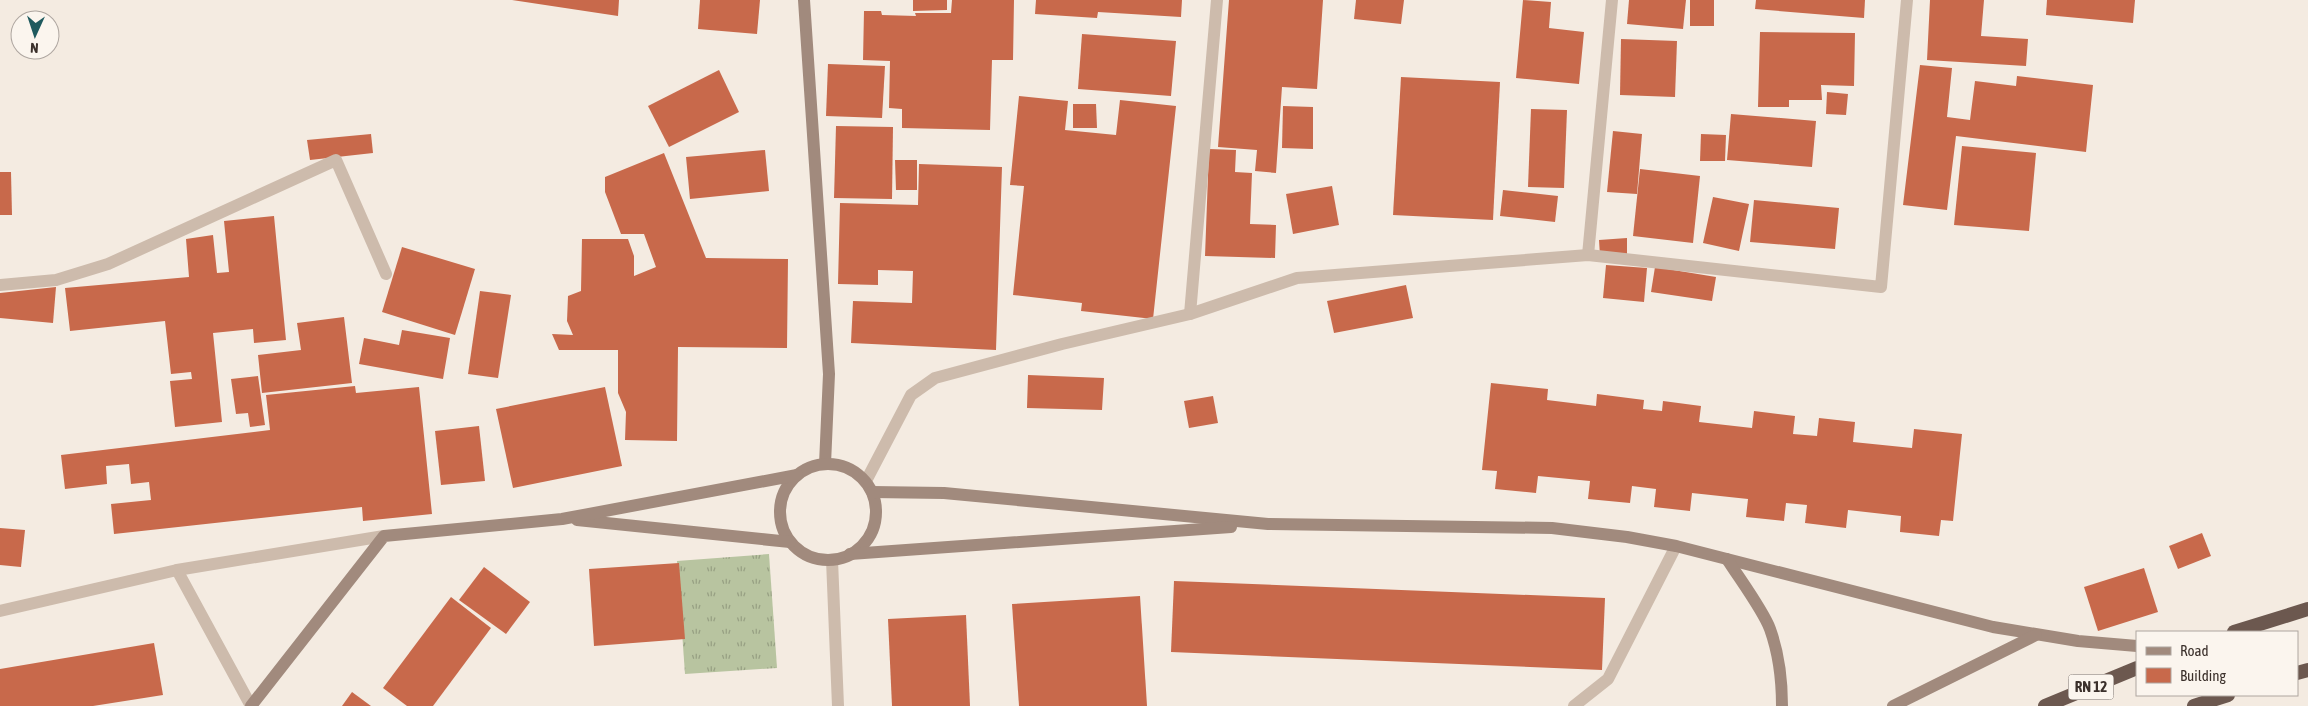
<svg xmlns="http://www.w3.org/2000/svg" width="2308" height="706" viewBox="0 0 2308 706" font-family="'Asap Condensed',sans-serif">
  <defs>
    <pattern id="grass-tufts" width="24" height="20" patternUnits="userSpaceOnUse" patternTransform="scale(1.25)"><rect width="24" height="20" fill="#b8c4a0"/><path d="M3 7l-1-3M5 7V3M7 7l1-3M15 17l-1-3M17 17v-4M19 17l1-3" fill="none" stroke="#97a083"/></pattern>
  </defs>
  <rect width="100%" height="100%" fill="#f4ebe1"/>
  <path fill="url(#grass-tufts)" d="M 769,554 L 777,668 L 685,674 L 677,561 Z"/>
  <g fill="#c8694b">
    <path d="M 512,0 L 619,0 L 618,16 Z"/>
    <path d="M 700,0 L 760,0 L 757,34 L 698,29 Z"/>
    <path d="M 913,0 L 947,0 L 947,10 L 913,11 Z"/>
    <path d="M 952,0 L 1014,0 L 1013,60 L 992,60 L 990,130 L 902,128 L 902,109 L 889,108 L 890,61 L 863,60 L 864,11 L 881,11 L 882,15 L 916,16 L 915,13 L 951,13 Z"/>
    <path d="M 1036,0 L 1182,0 L 1181,17 L 1098,12 L 1097,18 L 1035,14 Z"/>
    <path d="M 1229,0 L 1323,0 L 1317,89 L 1282,87 L 1276,173 L 1255,171 L 1257,150 L 1218,147 Z"/>
    <path d="M 1356,0 L 1404,0 L 1401,24 L 1354,19 Z"/>
    <path d="M 1523,0 L 1551,2 L 1549,28 L 1584,32 L 1579,84 L 1516,78 Z"/>
    <path d="M 1629,0 L 1686,0 L 1683,29 L 1627,24 Z"/>
    <rect x="1690" y="0" width="24" height="26"/>
    <path d="M 1756,0 L 1865,0 L 1864,18 L 1755,9 Z"/>
    <path d="M 1930,0 L 1984,0 L 1981,36 L 2028,39 L 2026,66 L 1927,60 Z"/>
    <path d="M 2047,0 L 2135,0 L 2133,23 L 2046,15 Z"/>
    <path d="M 1760,32 L 1855,33 L 1854,86 L 1821,85 L 1822,100 L 1789,100 L 1789,107 L 1758,107 Z"/>
    <path d="M 1082,34 L 1176,41 L 1171,96 L 1078,89 Z"/>
    <path d="M 1621,39 L 1677,41 L 1675,97 L 1620,95 Z"/>
    <path d="M 828,64 L 885,66 L 882,118 L 826,116 Z"/>
    <path d="M 1920,65 L 1952,68 L 1947,117 L 1970,120 L 1975,81 L 2016,86 L 2017,76 L 2093,85 L 2086,152 L 1956,136 L 1947,210 L 1903,205 Z"/>
    <path d="M 719,70 L 739,112 L 669,147 L 648,106 Z"/>
    <path d="M 1401,77 L 1500,82 L 1493,220 L 1393,215 Z"/>
    <path d="M 1827,92 L 1848,94 L 1846,115 L 1826,114 Z"/>
    <path d="M 1019,96 L 1068,101 L 1065,130 L 1116,135 L 1120,100 L 1176,106 L 1153,319 L 1081,311 L 1082,303 L 1013,295 L 1024,186 L 1010,185 Z"/>
    <path d="M 1073,104 L 1096,104 L 1097,128 L 1073,128 Z"/>
    <path d="M 1283,106 L 1313,107 L 1313,149 L 1282,148 Z"/>
    <path d="M 1531,109 L 1567,110 L 1564,188 L 1528,187 Z"/>
    <path d="M 1731,114 L 1816,121 L 1812,167 L 1727,160 Z"/>
    <path d="M 836,126 L 893,127 L 892,199 L 834,198 Z"/>
    <path d="M 1613,131 L 1642,134 L 1637,194 L 1607,192 Z"/>
    <path d="M 371,134 L 373,153 L 310,160 L 307,140 Z"/>
    <path d="M 1701,134 L 1726,135 L 1725,161 L 1700,161 Z"/>
    <path d="M 1962,146 L 2036,153 L 2029,231 L 1954,225 Z"/>
    <path d="M 1209,149 L 1236,150 L 1235,172 L 1252,173 L 1250,224 L 1276,225 L 1275,258 L 1205,256 Z"/>
    <path d="M 765,150 L 769,191 L 690,199 L 686,157 Z"/>
    <path d="M 664,153 L 706,258 L 788,259 L 787,348 L 678,347 L 677,441 L 625,440 L 626,412 L 618,393 L 618,350 L 559,350 L 552,334 L 573,335 L 567,321 L 568,296 L 581,291 L 582,239 L 628,239 L 634,256 L 634,276 L 656,267 L 644,234 L 621,234 L 605,192 L 605,177 Z"/>
    <path d="M 895,160 L 917,160 L 917,190 L 896,190 Z"/>
    <path d="M 919,164 L 1002,167 L 996,350 L 851,343 L 853,301 L 912,303 L 913,271 L 878,270 L 878,285 L 838,284 L 840,203 L 918,205 Z"/>
    <path d="M 1640,169 L 1700,176 L 1693,243 L 1633,236 Z"/>
    <path d="M 0,172 L 11,172 L 12,215 L 0,215 Z"/>
    <path d="M 1332,186 L 1339,225 L 1293,234 L 1286,194 Z"/>
    <path d="M 1503,190 L 1558,196 L 1555,222 L 1500,216 Z"/>
    <path d="M 1713,197 L 1749,204 L 1739,251 L 1703,243 Z"/>
    <path d="M 1754,200 L 1839,208 L 1835,249 L 1750,242 Z"/>
    <path d="M 274,216 L 286,340 L 254,343 L 253,329 L 213,333 L 222,422 L 175,427 L 170,381 L 192,379 L 191,372 L 171,374 L 165,321 L 70,331 L 65,288 L 189,277 L 186,239 L 213,235 L 217,273 L 229,272 L 224,221 Z"/>
    <path d="M 1627,238 L 1627,254 L 1600,256 L 1599,240 Z"/>
    <path d="M 402,247 L 475,269 L 455,335 L 382,312 Z"/>
    <path d="M 1606,265 L 1647,268 L 1644,302 L 1603,298 Z"/>
    <path d="M 1655,267 L 1716,277 L 1712,301 L 1651,292 Z"/>
    <path d="M 1406,285 L 1413,318 L 1334,333 L 1327,301 Z"/>
    <path d="M 56,287 L 53,323 L 0,318 L 0,293 Z"/>
    <path d="M 480,291 L 511,295 L 498,378 L 468,374 Z"/>
    <path d="M 344,317 L 352,383 L 262,393 L 258,355 L 301,350 L 297,323 Z"/>
    <path d="M 402,330 L 450,338 L 443,379 L 359,364 L 364,338 L 399,345 Z"/>
    <path d="M 1028,375 L 1104,378 L 1102,410 L 1027,408 Z"/>
    <path d="M 258,376 L 265,425 L 250,427 L 248,413 L 236,414 L 231,379 Z"/>
    <path d="M 1491,383 L 1548,389 L 1547,400 L 1596,406 L 1597,394 L 1644,400 L 1643,409 L 1662,411 L 1663,401 L 1701,406 L 1699,422 L 1752,428 L 1754,411 L 1795,416 L 1793,434 L 1817,436 L 1819,418 L 1855,422 L 1853,442 L 1912,448 L 1914,429 L 1962,434 L 1953,521 L 1941,520 L 1939,536 L 1900,532 L 1901,516 L 1848,510 L 1846,528 L 1805,523 L 1807,505 L 1786,503 L 1784,521 L 1746,517 L 1748,499 L 1692,493 L 1690,511 L 1654,507 L 1656,489 L 1632,486 L 1630,503 L 1588,499 L 1590,481 L 1538,476 L 1536,493 L 1495,489 L 1497,471 L 1482,470 Z"/>
    <path d="M 355,386 L 356,393 L 419,387 L 432,514 L 363,521 L 362,507 L 114,534 L 111,504 L 151,500 L 149,482 L 131,484 L 129,464 L 106,466 L 107,484 L 65,489 L 61,455 L 270,430 L 266,395 Z"/>
    <path d="M 605,387 L 622,466 L 513,488 L 496,409 Z"/>
    <path d="M 1213,396 L 1218,423 L 1189,428 L 1184,401 Z"/>
    <path d="M 479,426 L 485,481 L 441,485 L 435,431 Z"/>
    <path d="M 0,528 L 25,530 L 21,567 L 0,565 Z"/>
    <path d="M 2202,533 L 2211,556 L 2178,569 L 2169,546 Z"/>
    <path d="M 679,563 L 685,639 L 594,646 L 589,569 Z"/>
    <path d="M 484,567 L 530,602 L 506,634 L 459,600 Z"/>
    <path d="M 2144,568 L 2158,612 L 2098,631 L 2084,587 Z"/>
    <path d="M 1174,581 L 1605,598 L 1602,670 L 1171,652 Z"/>
    <path d="M 1140,596 L 1147,706 L 1019,706 L 1012,604 Z"/>
    <path d="M 451,597 L 491,628 L 433,706 L 407,706 L 383,688 Z"/>
    <path d="M 966,615 L 970,706 L 892,706 L 888,619 Z"/>
    <path d="M 154,643 L 163,695 L 93,706 L 0,706 L 0,669 Z"/>
    <path d="M 352,692 L 371,706 L 342,706 Z"/>
  </g>
  <g fill="none" stroke-linecap="round" stroke-linejoin="round">
    <path stroke="#cdbbac" stroke-width="12" d="M 1574,706 L 1608,679 L 1676,546"/>
    <g stroke="#cdbbac" stroke-width="12">
      <path d="M 1588,255 L 1612,0"/>
      <path d="M 0,285 L 56,280 L 108,264 L 336,160 L 386,274"/>
      <path d="M 1190,314 L 1217,0"/>
      <path d="M 866,481 L 911,395 L 935,378 L 1062,344 L 1190,314 L 1297,278 L 1588,255 L 1881,287 L 1907,0"/>
      <path d="M 832,560 L 838,706"/>
      <path d="M 177,570 L 251,706"/>
      <path d="M 0,611 L 177,570 L 384,536"/>
    </g>
    <g stroke="#a18a7d" stroke-width="12">
      <path d="M 804,0 L 829,374 L 825,464"/>
      <circle cx="828" cy="512" r="48"/>
      <path d="M 872,492 L 944,493 L 1268,524 L 1552,528 L 1627,537 L 1676,546 L 1993,627 L 2078,641 L 2137,646"/>
      <path d="M 577,520 L 790,542"/>
      <path d="M 850,554 L 1231,527"/>
      <path d="M 1727,559 C 1739,578 1763,610 1770,629 C 1779,654 1782,680 1782,706"/>
      <path d="M 251,706 L 384,536 L 562,519 L 797,475"/>
      <path d="M 1893,706 L 2036,635"/>
    </g>
    <g stroke="#6c584f" stroke-width="14">
      <path d="M 2234,632 L 2308,609"/>
      <path d="M 2297,673 L 2308,670"/>
      <path d="M 2045,706 L 2137,668"/>
      <path d="M 2194,706 L 2228,695"/>
    </g>
  </g>
  <g text-anchor="middle" stroke-width="4" stroke-linejoin="round" paint-order="stroke">
    <rect fill="#fbf5ee" stroke="#756b66" stroke-width="1" x="2068.5" y="674.5" width="45" height="25" rx="4"/>
    <g font-size="15" font-weight="bold" fill="#3b302b">
      <text x="2091" y="692">RN 12</text>
    </g>
  </g>
  <rect x="2136" y="631" width="162" height="65" fill="#fbf5ee" stroke="#aea6a0"/>
  <rect x="2146" y="647" width="25" height="8" fill="#a18a7d" stroke="#aea6a0"/>
  <text x="2180" y="656" font-size="15" fill="#3b302b">Road</text>
  <rect x="2146" y="668" width="25" height="15" fill="#c8694b" stroke="#aea6a0"/>
  <text x="2180" y="681" font-size="15" fill="#3b302b">Building</text>
  <g transform="translate(35 35) rotate(183)"><circle r="24" fill="#fbf5ee" stroke="#aea6a0"/>
  <path d="M0-4L9 19L0 12L-9 19Z" fill="#1f5a5e"/>
  <text y="-8" font-size="14" font-weight="bold" text-anchor="middle" fill="#3b302b">N</text>
  </g>
</svg>
